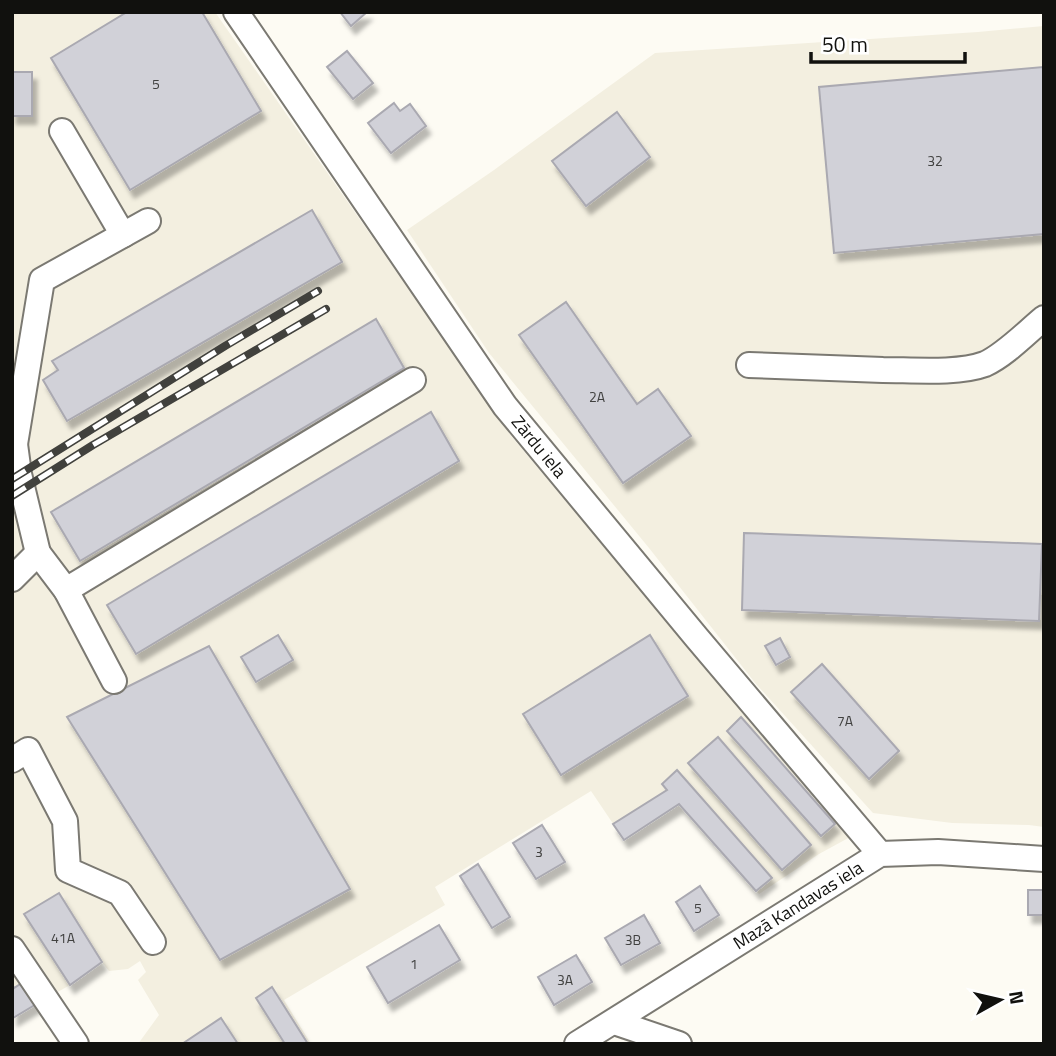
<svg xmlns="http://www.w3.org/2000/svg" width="1056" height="1056" viewBox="0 0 1056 1056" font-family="'Titillium Web',sans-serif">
  <defs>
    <filter id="shadow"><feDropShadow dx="4.5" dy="8" stdDeviation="2" flood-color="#0004"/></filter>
  </defs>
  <rect width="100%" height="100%" fill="#fdfbf3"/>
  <g fill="#f3efe0">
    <path d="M 12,12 L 215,12 L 512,437 L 727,694 L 852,836 L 819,854 L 759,894 L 679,805 L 624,840 L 591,791 L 435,887 L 445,905 L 284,1000 L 311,1044 L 138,1044 L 159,1015 L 138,980 L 146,972 L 140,961 L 128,969 L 109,971 L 102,962 L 70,985 L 12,1018 Z"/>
    <path d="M 1044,26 L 1044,827 L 1029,825 L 952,823 L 873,813 L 756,684 L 649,548 L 489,353 L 407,230 L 494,170 L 655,53 L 978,32 Z"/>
  </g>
  <g fill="#d1d1d8" stroke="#aaa9b1" stroke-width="2" filter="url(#shadow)">
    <path d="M 127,12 L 202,12 L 261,111 L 130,190 L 51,58 Z"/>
    <path d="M 340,12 L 367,12 L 351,26 Z"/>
    <path d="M 347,51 L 373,83 L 353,99 L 327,67 Z"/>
    <path d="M 1043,67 L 1044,234 L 834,253 L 819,87 Z"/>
    <rect x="12" y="72" width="20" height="44"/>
    <path d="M 394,103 L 400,111 L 410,104 L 426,126 L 391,153 L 368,123 Z"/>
    <path d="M 617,112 L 650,157 L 586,206 L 552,161 Z"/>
    <path d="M 312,210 L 342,262 L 67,421 L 43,380 L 58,370 L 52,361 Z"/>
    <path d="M 566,302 L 637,404 L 658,389 L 691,436 L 623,483 L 519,335 Z"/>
    <path d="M 376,319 L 404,368 L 80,561 L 51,512 Z"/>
    <path d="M 431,412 L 459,461 L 136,654 L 107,605 Z"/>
    <path d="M 744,533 L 1042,544 L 1039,621 L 742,610 Z"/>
    <path d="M 278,635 L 293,660 L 256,682 L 241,657 Z"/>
    <path d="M 650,635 L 688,696 L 561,775 L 523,714 Z"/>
    <path d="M 780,638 L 790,657 L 776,665 L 765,646 Z"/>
    <path d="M 209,646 L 350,889 L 220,960 L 67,717 Z"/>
    <path d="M 822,664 L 899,751 L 869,779 L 791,692 Z"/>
    <path d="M 741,717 L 835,824 L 821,836 L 727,731 Z"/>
    <path d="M 718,737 L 811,845 L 782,870 L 688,763 Z"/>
    <path d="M 677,770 L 772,878 L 756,891 L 679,804 L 624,840 L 613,824 L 667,790 L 662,784 Z"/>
    <path d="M 542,825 L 565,862 L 536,879 L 513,843 Z"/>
    <path d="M 478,864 L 510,917 L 492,928 L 460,876 Z"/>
    <path d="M 700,886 L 719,915 L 694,931 L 676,902 Z"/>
    <rect x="1028" y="890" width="16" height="25"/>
    <path d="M 59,893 L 102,962 L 70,985 L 24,914 Z"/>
    <path d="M 644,915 L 660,943 L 621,965 L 605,938 Z"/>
    <path d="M 439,925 L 460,960 L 388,1003 L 367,967 Z"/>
    <path d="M 576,955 L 592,982 L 554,1005 L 538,977 Z"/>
    <path d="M 25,981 L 38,1003 L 13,1018 L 12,984 L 14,988 Z"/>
    <path d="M 272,987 L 308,1044 L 285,1044 L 256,998 Z"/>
    <path d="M 221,1018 L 238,1044 L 182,1044 Z"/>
  </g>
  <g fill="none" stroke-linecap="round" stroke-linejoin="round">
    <defs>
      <g id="minor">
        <path id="s1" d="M 236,12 L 505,406 L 697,638 L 880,854"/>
        <path d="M 62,131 L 123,235"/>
        <path d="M 749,365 C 793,367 838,368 883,370 C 912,370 958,374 985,364 C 1005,355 1027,332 1044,318"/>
        <path d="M 12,444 L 15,444 L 19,474 L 38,553"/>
        <path d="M 15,444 L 42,280 L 148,221"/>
        <path d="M 12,579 L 38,553 L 66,590 L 114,681"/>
        <path d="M 66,590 L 413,380"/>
        <path d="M 12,760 L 28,750 L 65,821 L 68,870 L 120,893 L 153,942"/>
        <path d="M 12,949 L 76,1044"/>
        <path d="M 614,1022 L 679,1044"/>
        <path id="s2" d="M 577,1044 L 880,854 L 938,852 L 1044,859"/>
      </g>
    </defs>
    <use href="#minor" stroke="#7b7972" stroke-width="28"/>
    <use href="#minor" stroke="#fff" stroke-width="24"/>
    <defs>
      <g id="rail">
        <path d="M 12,479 L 225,346 L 318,291"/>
        <path d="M 12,496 L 93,445 L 326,309"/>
      </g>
    </defs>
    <use href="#rail" stroke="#41413d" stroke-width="8"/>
    <use href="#rail" stroke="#fff" stroke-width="5" stroke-dasharray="16" stroke-linecap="butt"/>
  </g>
  <g text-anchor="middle" stroke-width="5" stroke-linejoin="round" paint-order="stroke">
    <g font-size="14" fill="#414140">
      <text x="156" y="89">5</text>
      <text x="935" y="166">32</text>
      <text x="597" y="402">2A</text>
      <text x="845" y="726">7A</text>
      <text x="539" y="857">3</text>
      <text x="698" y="913">5</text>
      <text x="63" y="943">41A</text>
      <text x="633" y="945">3B</text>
      <text x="414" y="969">1</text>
      <text x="565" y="985">3A</text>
    </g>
    <g font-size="18" fill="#11110e" stroke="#fff">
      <text dy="6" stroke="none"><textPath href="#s1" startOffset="530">Zārdu iela</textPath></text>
      <text dy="6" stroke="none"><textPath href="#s2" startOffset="261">Mazā Kandavas iela</textPath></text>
    </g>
  </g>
  <rect width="1056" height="1056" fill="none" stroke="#11110e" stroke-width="28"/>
  <g transform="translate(1000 1000) rotate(82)" stroke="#ffffff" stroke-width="5" paint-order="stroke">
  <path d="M0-5L12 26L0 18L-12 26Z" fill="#11110e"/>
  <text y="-10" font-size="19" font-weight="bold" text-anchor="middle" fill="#11110e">N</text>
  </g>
  <path d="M811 52v10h154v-10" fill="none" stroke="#11110e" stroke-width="3.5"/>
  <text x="822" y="52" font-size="21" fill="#11110e" stroke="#ffffff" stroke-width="5" paint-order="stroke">50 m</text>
</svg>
